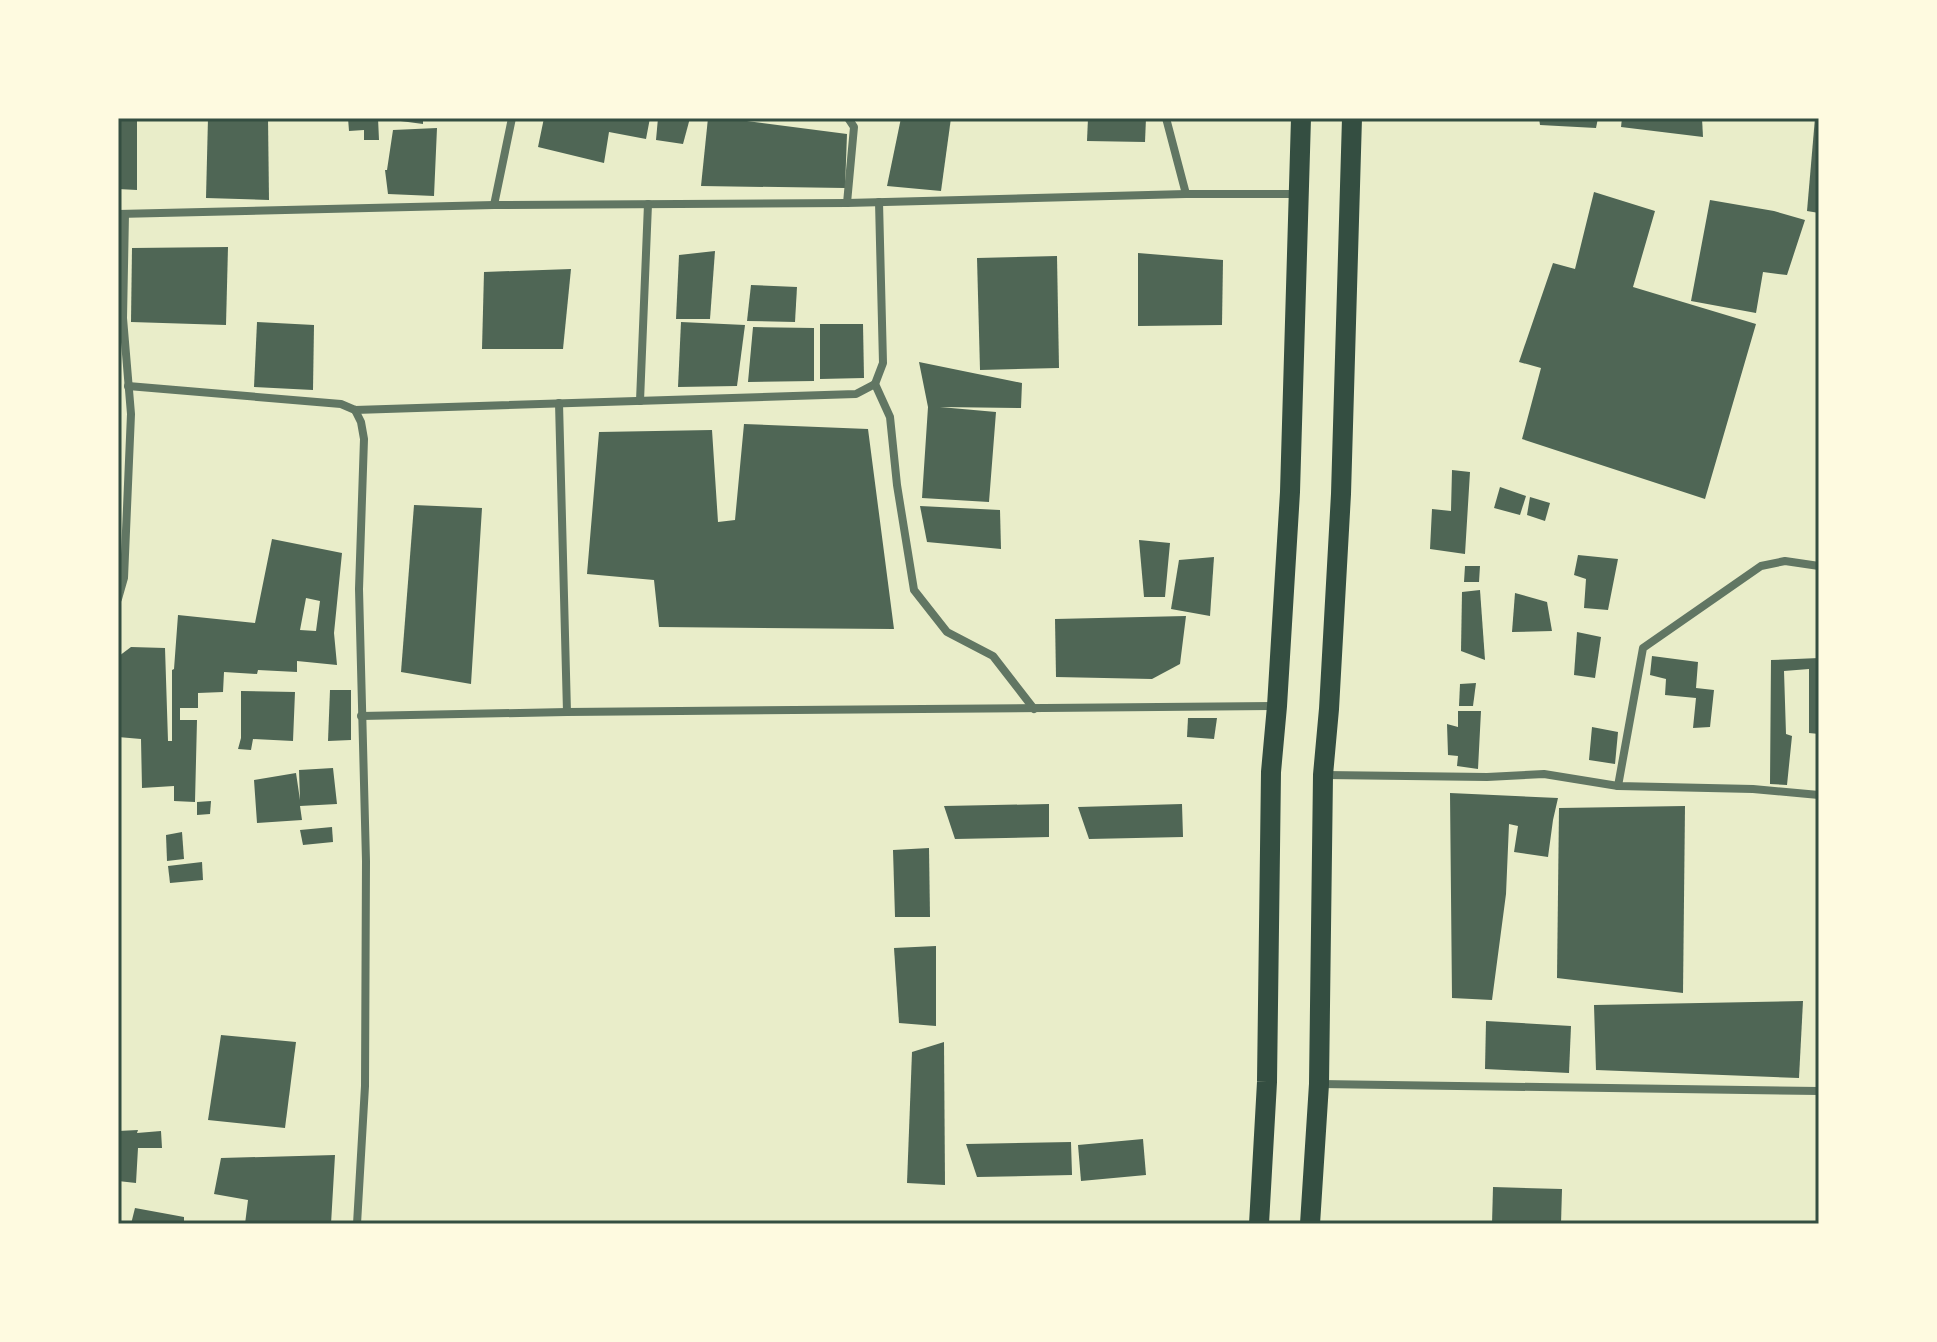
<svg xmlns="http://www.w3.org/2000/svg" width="1937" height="1342" viewBox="0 0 1937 1342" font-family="Mulish,sans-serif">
  <rect width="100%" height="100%" fill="#e9edc9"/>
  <g fill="#4f6655" fill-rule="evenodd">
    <path d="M 208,118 L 268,118 L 269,200 L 206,198 Z"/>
    <path d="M 348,118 L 378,118 L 379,140 L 364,140 L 364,130 L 349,131 Z"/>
    <path d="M 393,118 L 423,118 L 423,124 L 393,120 Z"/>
    <path d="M 544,118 L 650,118 L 646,139 L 609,132 L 604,163 L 538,147 Z"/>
    <path d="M 658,118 L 690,118 L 683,144 L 656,140 Z"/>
    <path d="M 708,118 L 724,118 L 847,134 L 845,188 L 701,186 Z"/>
    <path d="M 901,118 L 951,118 L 941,191 L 887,186 Z"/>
    <path d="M 1088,118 L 1146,118 L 1145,142 L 1087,141 Z"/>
    <path d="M 1539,118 L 1598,118 L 1596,128 L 1540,125 Z"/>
    <path d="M 1622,118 L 1702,118 L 1703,137 L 1621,127 Z"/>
    <path d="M 1815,118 L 1819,118 L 1819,213 L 1807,211 Z"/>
    <path d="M 118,119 L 137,119 L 137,190 L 118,189 Z"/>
    <path d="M 437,128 L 434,196 L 388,194 L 385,170 L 387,170 L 393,130 Z"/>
    <path d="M 1594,192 L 1655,211 L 1633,287 L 1756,324 L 1705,499 L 1522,439 L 1541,368 L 1519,362 L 1553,263 L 1575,269 Z"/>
    <path d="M 1710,200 L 1774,211 L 1805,220 L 1787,275 L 1763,272 L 1756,313 L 1691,301 Z"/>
    <path d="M 228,247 L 226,325 L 131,322 L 132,248 Z"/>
    <path d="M 715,251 L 710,319 L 676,319 L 679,255 Z"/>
    <path d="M 1138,253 L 1223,260 L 1222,325 L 1138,326 Z"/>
    <path d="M 1057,256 L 1059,368 L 980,370 L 977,258 Z"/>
    <path d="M 571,269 L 563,349 L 482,349 L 484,272 Z"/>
    <path d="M 751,285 L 797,287 L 795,322 L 747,321 Z"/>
    <path d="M 257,322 L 314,325 L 313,390 L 254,387 Z"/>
    <path d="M 681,322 L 745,325 L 737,386 L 678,387 Z"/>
    <path d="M 820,324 L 863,324 L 864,378 L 820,379 Z"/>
    <path d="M 753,327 L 814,328 L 814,381 L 748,382 Z"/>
    <path d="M 919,362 L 1022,383 L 1021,408 L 940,407 L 996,412 L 989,502 L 922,498 L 928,407 Z"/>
    <path d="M 744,424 L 868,429 L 894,629 L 659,627 L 654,580 L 587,574 L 599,432 L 712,430 L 718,522 L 735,520 Z"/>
    <path d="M 1452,470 L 1470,472 L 1465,554 L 1430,549 L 1432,509 L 1451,511 Z"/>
    <path d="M 1500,487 L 1526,496 L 1520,515 L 1494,508 Z"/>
    <path d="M 1530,497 L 1550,503 L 1545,521 L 1527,515 Z"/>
    <path d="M 414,505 L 482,508 L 471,684 L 401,672 Z"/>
    <path d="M 920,506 L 1000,510 L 1001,549 L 927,542 Z"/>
    <path d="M 272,539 L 342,553 L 334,633 L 337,665 L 297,661 L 297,672 L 258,670 L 257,674 L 224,672 L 223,692 L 198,693 L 198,708 L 180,708 L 180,720 L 197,720 L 195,802 L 174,801 L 174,786 L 142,788 L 141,739 L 118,737 L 119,656 L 131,647 L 165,648 L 168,741 L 172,741 L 172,670 L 174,669 L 178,615 L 255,623 ZM 306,598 L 320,601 L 316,631 L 300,630 Z"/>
    <path d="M 1139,540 L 1170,543 L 1165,597 L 1144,597 Z"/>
    <path d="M 1578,555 L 1618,559 L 1608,610 L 1584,608 L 1586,579 L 1574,575 Z"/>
    <path d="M 1214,557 L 1210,616 L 1171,609 L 1179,560 Z"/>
    <path d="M 1465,566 L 1480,566 L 1479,582 L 1464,582 Z"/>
    <path d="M 1480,590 L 1485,660 L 1461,651 L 1462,592 Z"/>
    <path d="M 1515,593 L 1547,602 L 1552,631 L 1512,632 Z"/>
    <path d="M 1186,616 L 1180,664 L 1152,679 L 1056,677 L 1055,619 Z"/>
    <path d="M 1577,632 L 1601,637 L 1595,678 L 1574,675 Z"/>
    <path d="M 1652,656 L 1698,662 L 1696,688 L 1714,690 L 1710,727 L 1693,728 L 1696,698 L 1665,695 L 1666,679 L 1650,675 Z"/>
    <path d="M 1819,658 L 1819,734 L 1809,733 L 1809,669 L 1784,671 L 1786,734 L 1792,736 L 1787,785 L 1770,784 L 1771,660 Z"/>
    <path d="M 1476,683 L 1473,706 L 1459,706 L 1460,684 Z"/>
    <path d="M 330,690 L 351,690 L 351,740 L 328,741 Z"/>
    <path d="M 241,691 L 295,692 L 293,741 L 253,739 L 251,750 L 238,749 L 241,738 Z"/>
    <path d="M 1458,711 L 1481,711 L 1478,769 L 1457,766 L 1458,756 L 1448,755 L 1447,724 L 1458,727 Z"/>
    <path d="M 1188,718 L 1217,718 L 1214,739 L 1187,737 Z"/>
    <path d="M 1592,727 L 1618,732 L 1615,764 L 1589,760 Z"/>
    <path d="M 333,768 L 337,804 L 300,806 L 302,820 L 257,823 L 254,780 L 296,773 L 300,800 L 299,770 Z"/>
    <path d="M 1450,793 L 1558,798 L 1553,820 L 1548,857 L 1514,852 L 1518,826 L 1509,824 L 1506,894 L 1492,1000 L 1452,998 Z"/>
    <path d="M 211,801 L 210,814 L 197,815 L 197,802 Z"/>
    <path d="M 1049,804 L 1049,837 L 955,839 L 944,806 Z"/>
    <path d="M 1182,804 L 1183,837 L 1089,839 L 1078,807 Z"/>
    <path d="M 1685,806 L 1683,993 L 1557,978 L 1559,808 Z"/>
    <path d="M 332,827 L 333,842 L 303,845 L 300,830 Z"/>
    <path d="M 182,832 L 184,859 L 167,861 L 166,835 Z"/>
    <path d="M 929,848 L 930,917 L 895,917 L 893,850 Z"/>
    <path d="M 202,862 L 203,880 L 170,883 L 168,866 Z"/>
    <path d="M 936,946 L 936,1026 L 899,1023 L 894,948 Z"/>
    <path d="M 1803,1001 L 1799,1078 L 1596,1070 L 1594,1005 Z"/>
    <path d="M 1486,1021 L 1571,1026 L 1569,1073 L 1485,1069 Z"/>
    <path d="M 221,1035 L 296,1042 L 285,1128 L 208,1120 Z"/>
    <path d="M 944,1042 L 945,1185 L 907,1183 L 912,1052 Z"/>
    <path d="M 138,1130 L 137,1133 L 161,1131 L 162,1148 L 138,1148 L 136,1183 L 118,1181 L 118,1131 Z"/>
    <path d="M 1143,1139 L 1146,1175 L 1081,1181 L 1078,1145 Z"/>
    <path d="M 1071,1142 L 1072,1175 L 977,1177 L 966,1144 Z"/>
    <path d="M 335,1155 L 331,1224 L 245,1224 L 248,1200 L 214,1194 L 221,1158 Z"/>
    <path d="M 1493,1187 L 1562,1189 L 1561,1224 L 1492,1224 Z"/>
    <path d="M 135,1208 L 184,1217 L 184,1224 L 131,1224 Z"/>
  </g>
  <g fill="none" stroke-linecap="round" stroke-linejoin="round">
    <g stroke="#617663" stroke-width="8">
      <path d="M 1166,118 L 1186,194"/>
      <path d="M 847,203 L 854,127 L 848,118"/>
      <path d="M 494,205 L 512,118"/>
      <path d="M 118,214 L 494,205 L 847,203 L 1186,194 L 1297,194"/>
      <path d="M 875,384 L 890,417 L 897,485 L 914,590 L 947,632 L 993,656 L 1034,709"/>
      <path d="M 128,386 L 341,404 L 355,410 L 856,394 L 875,384 L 883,363 L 879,202"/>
      <path d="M 640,401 L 648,204"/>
      <path d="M 559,403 L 567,712"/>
      <path d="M 355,410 L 361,422 L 364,439 L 359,589 L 366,861 L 365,1086 L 357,1224"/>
      <path d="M 118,599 L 124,578 L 131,414 L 123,318 L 125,214"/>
      <path d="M 361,716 L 567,712 L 1276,706"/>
      <path d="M 1325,775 L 1487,777 L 1544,774 L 1618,786 L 1753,789 L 1819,795"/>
      <path d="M 1618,786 L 1643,648 L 1761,566 L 1785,561 L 1819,566"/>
      <path d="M 1320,1084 L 1819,1091"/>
    </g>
    <g stroke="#344e41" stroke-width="20">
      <path d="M 1259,1224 L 1267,1082 L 1271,772 L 1277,706 L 1290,492 L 1301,118"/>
      <path d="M 1310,1224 L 1319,1084 L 1323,775 L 1329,709 L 1341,494 L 1352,118"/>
    </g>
  </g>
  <rect width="1937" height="1342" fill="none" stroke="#fefae0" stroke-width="240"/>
  <rect x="120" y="120" width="1697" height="1102" fill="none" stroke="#344e41" stroke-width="3"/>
</svg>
